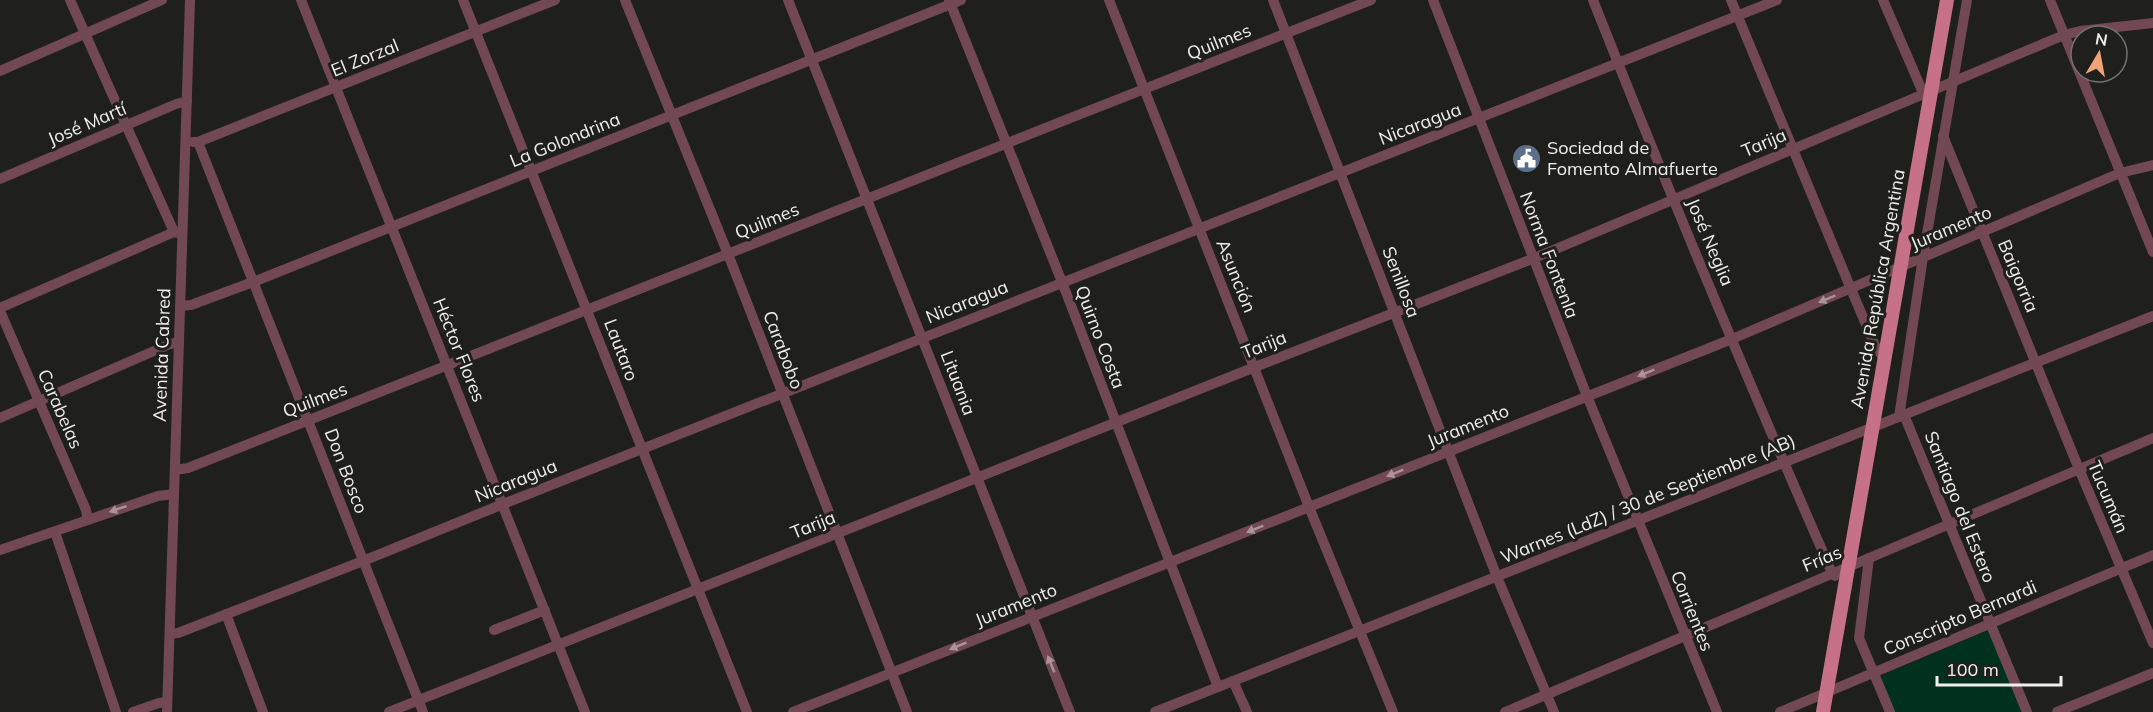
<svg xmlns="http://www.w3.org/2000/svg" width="2153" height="712" viewBox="0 0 2153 712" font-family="Mulish,sans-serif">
  <rect width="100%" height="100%" fill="#1f1f1c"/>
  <path fill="#00311f" d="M 1989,630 L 2024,712 L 1894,712 L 1879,677 Z"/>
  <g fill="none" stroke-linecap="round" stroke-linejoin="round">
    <g stroke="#724953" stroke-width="10">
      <path d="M 70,0 L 174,232"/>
      <path d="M 301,0 L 585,712"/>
      <path d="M 463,0 L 747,712"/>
      <path d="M 625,0 L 728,254 L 907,712"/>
      <path d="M 788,0 L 1070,712"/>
      <path d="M 949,0 L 1062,282 L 1218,687"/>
      <path d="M 1109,0 L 1309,507 L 1393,712"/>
      <path d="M 1273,0 L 1497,577 L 1554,712"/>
      <path d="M 1433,0 L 1587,396 L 1717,712"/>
      <path d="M 1593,0 C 1669,193 1749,383 1832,573 L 1835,576"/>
      <path d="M 1731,0 L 1851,289 L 1876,348 L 1885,359"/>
      <path d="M 1883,0 L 1924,95"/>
      <path d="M 2050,0 L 2153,252"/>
      <path d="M 0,71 L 162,0"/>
      <path d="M 1943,136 L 2079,469 L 2153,643"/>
      <path d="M 193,142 L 198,142 L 555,0"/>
      <path d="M 198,142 L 423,712"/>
      <path d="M 0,179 L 176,104 L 187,101"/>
      <path d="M 180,306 L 191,305 L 253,282 L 961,0"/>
      <path d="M 0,308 L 174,232 L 179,233"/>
      <path d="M 0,311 L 86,510 L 88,520"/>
      <path d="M 1904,415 L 2027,712"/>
      <path d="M 1899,417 L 1923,257 L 1967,0"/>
      <path d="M 0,418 L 170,344 L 179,342"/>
      <path d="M 175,470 L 188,468 C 583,312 976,154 1371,0"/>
      <path d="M 55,532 L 116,712"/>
      <path d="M 0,550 L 158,496 L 174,494"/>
      <path d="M 1869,558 L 1859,638 L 1890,712"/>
      <path d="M 226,614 L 263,712"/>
      <path d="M 494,630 L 545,610"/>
      <path d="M 170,634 L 178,633 L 363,561 L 503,504 L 1777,0"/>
      <path d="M 1233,681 L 1247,712"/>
      <path d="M 133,712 L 159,703 L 167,702"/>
      <path d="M 167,712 L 190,0"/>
      <path d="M 389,712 L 1255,367 L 1532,259 L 2064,35 L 2080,31 L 2153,23"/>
      <path d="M 793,712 L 1732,339 L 2120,173 L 2153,165"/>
      <path d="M 1155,712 L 2153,316"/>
      <path d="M 1505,712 L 2153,438"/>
      <path d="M 1780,712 L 2153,555"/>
      <path d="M 2057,712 L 2153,673"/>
    </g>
    <path stroke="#c67188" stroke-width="14" d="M 1823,712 L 1947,0"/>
  </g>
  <defs><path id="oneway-solid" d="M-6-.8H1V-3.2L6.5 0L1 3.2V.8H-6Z" transform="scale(1.5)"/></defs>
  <g fill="#ab9498">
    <use href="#oneway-solid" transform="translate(1827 299) rotate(157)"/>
    <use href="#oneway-solid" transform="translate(1646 373) rotate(158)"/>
    <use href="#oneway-solid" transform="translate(1395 473) rotate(158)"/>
    <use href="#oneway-solid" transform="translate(118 509) rotate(161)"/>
    <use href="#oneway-solid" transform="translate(1255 529) rotate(158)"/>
    <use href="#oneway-solid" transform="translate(958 646) rotate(158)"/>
    <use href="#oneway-solid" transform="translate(1051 664) rotate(-112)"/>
  </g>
  <defs>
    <symbol id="civic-disc" viewBox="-11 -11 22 22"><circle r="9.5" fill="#5c6f8a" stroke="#1f1f1c"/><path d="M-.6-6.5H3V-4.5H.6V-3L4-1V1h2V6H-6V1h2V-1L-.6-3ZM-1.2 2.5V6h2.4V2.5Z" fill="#fff"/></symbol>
  </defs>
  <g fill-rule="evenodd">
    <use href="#civic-disc" x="1510" y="142" width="33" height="33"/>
  </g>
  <g text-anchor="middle" stroke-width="6" stroke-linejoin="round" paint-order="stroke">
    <g font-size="18" fill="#f0efed" stroke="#1f1f1c">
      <text transform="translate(1219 42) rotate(-22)" y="6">Quilmes</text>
      <text transform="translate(365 58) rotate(-22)" y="6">El Zorzal</text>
      <text transform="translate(87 124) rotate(-23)" y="6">José Martí</text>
      <text transform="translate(1420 124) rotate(-21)" y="6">Nicaragua</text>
      <text transform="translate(565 140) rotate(-22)" y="6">La Golondrina</text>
      <text transform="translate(1764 143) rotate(-23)" y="6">Tarija</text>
      <text transform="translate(767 221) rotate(-22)" y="6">Quilmes</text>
      <text transform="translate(1951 228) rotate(-23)" y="6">Juramento</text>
      <text transform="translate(1710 242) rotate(67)" y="6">José Neglia</text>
      <text transform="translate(1549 255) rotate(69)" y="6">Norma Fontenla</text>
      <text transform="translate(1236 276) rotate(68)" y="6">Asunción</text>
      <text transform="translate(2018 276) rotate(67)" y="6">Baigorria</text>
      <text transform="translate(1401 282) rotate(69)" y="6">Senillosa</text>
      <text transform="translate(1878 289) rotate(-80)" y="6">Avenida República Argentina</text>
      <text transform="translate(967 302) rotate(-22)" y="6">Nicaragua</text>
      <text transform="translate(1100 337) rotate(69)" y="6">Quirno Costa</text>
      <text transform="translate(1264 345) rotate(-22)" y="6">Tarija</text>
      <text transform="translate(459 350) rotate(68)" y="6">Héctor Flores</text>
      <text transform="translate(621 350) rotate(69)" y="6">Lautaro</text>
      <text transform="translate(783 350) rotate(69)" y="6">Carabobo</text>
      <text transform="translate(162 355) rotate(-88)" y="6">Avenida Cabred</text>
      <text transform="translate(958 383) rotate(69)" y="6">Lituania</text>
      <text transform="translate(315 400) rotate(-21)" y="6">Quilmes</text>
      <text transform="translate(60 409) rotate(66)" y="6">Carabelas</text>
      <text transform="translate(1468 426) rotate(-22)" y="6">Juramento</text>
      <text transform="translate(346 471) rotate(69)" y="6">Don Bosco</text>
      <text transform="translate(516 481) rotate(-22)" y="6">Nicaragua</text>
      <text transform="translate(2108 497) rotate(67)" y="6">Tucumán</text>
      <text transform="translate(1648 499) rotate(-22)" y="6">Warnes (LdZ) / 30 de Septiembre (AB)</text>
      <text transform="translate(1960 507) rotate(68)" y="6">Santiago del Estero</text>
      <text transform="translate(813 525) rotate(-22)" y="6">Tarija</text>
      <text transform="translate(1822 559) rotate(-22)" y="6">Frías</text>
      <text transform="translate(1016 605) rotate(-22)" y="6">Juramento</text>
      <text transform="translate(1692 611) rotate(68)" y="6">Corrientes</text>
      <text transform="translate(1960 618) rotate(-23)" y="6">Conscripto Bernardi</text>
    </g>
    <g font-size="18" fill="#f0efed" stroke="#1f1f1c" text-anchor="start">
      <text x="1547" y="154">Sociedad de<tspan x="1547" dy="21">Fomento Almafuerte</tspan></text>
    </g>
  </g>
  <g transform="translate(2099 54) rotate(10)"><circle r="28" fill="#1f1f1c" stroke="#737270" stroke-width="1.5"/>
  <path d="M0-4.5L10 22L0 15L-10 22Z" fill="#efa377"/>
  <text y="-9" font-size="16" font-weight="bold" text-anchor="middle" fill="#f0efed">N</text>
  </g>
  <path d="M1937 676v9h124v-9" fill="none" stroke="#f0efed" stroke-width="3"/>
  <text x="1946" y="676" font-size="18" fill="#f0efed" stroke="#1f1f1c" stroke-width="4.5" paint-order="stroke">100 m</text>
</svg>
